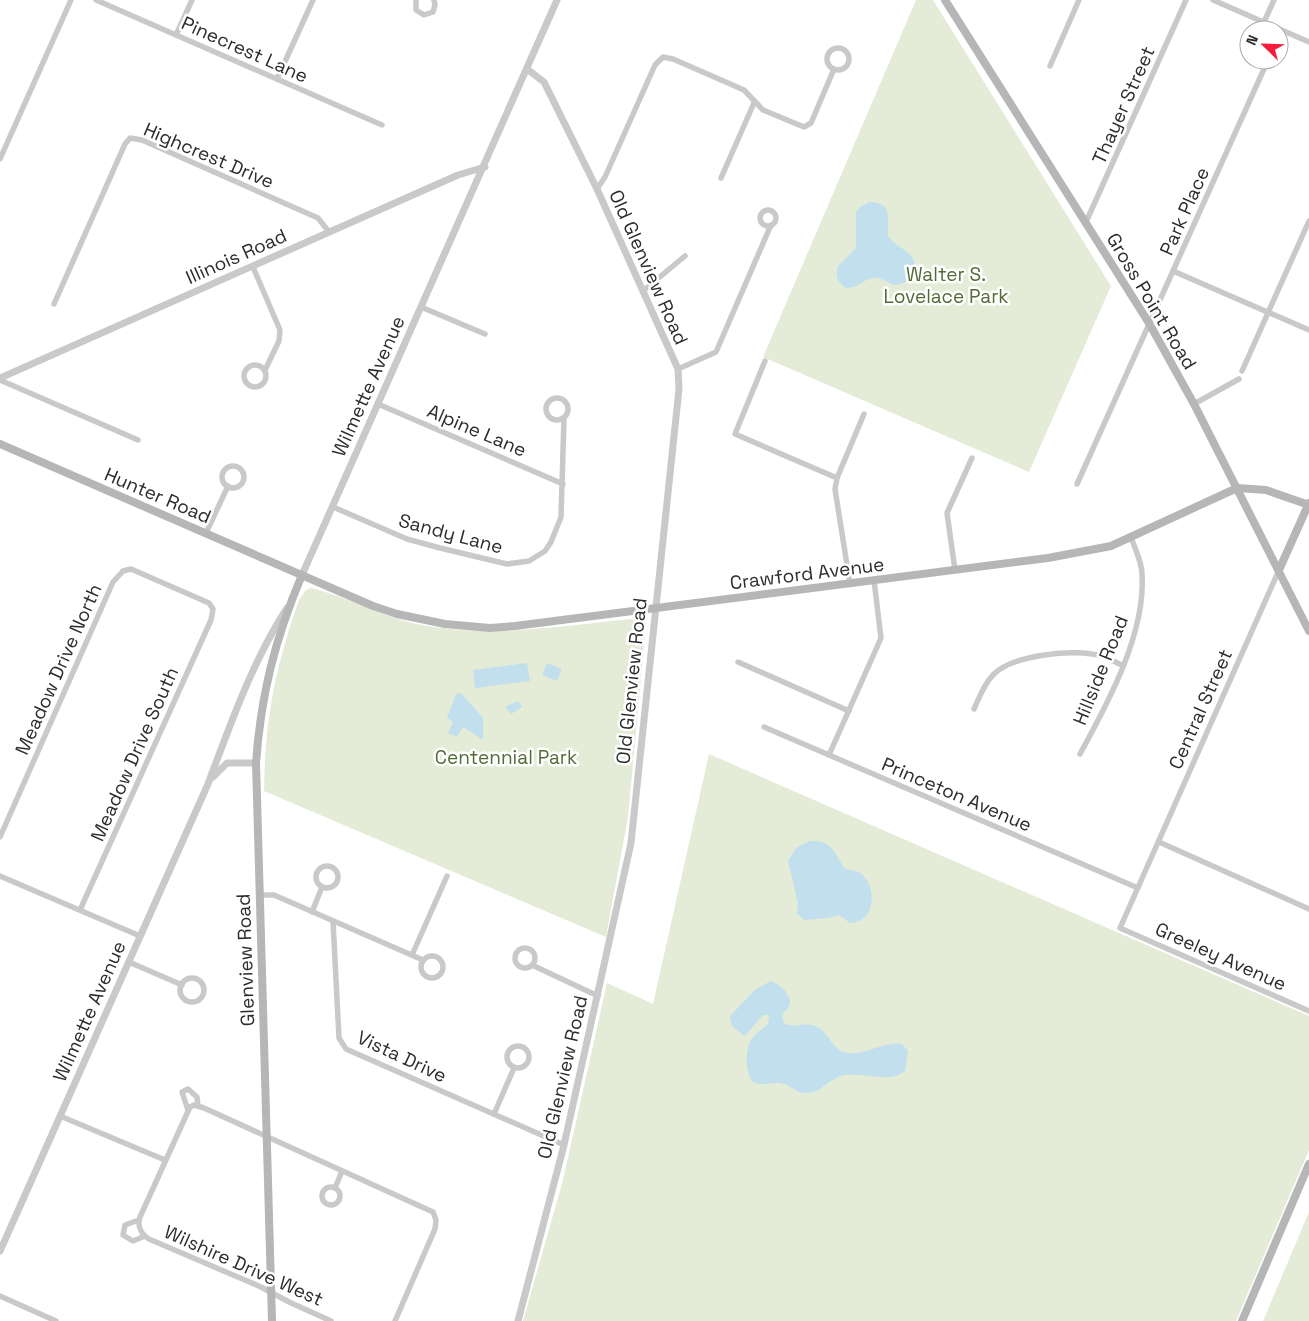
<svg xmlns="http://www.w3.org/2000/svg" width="1309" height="1321" viewBox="0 0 1309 1321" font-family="'Space Grotesk',sans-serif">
  <rect width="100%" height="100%" fill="#fff"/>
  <g fill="#e4ecd8">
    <path d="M 916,0 L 933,0 L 1111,286 L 1029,472 L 763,357 Z"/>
    <path d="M 311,588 C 349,597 384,618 422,625 C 492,638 561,626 631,619 L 643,624 L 645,634 L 628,817 L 606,937 L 264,791 C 265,719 275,668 299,600 L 306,590 Z"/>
    <path d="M 709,754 L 1309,1016 L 1309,1150 L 1236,1321 L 523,1321 L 563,1180 L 607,983 L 653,1004 Z"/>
    <path d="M 1309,1212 L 1309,1321 L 1263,1321 Z"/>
  </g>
  <g fill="#c2dfed">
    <path d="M 869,202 C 894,202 887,220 888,236 C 897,250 923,253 912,274 C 909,280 904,284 897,285 C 889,285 883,277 875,278 C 863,278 860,288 846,288 C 837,282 835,276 838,266 L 856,248 L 856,212 L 859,208 Z"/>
    <path d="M 527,663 L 530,681 L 475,688 L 473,670 Z"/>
    <path d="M 547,663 L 562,669 L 557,681 L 542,675 Z"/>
    <path d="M 461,693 L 483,718 L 483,740 L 463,727 L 457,737 L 448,733 L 453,722 L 447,718 L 456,694 Z"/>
    <path d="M 518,701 L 522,707 L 511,714 L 505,707 Z"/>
    <path d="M 810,841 C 833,840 834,853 845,869 C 850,870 856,870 860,873 C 878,885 876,923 850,923 L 839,915 L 829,918 L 804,920 L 797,913 L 798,904 L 788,861 L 797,847 Z"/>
    <path d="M 771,981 C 780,984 795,997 788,1008 C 787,1010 784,1012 782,1014 L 784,1023 C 794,1029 806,1021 817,1027 C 831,1033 831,1052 849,1053 C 867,1055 884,1041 902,1044 L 908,1051 L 905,1071 C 889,1084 864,1072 845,1075 C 829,1078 821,1094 805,1093 C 797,1093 791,1086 784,1084 C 774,1081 763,1087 753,1082 C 744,1071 744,1044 756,1034 C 760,1030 764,1028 768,1024 L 769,1015 L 763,1015 L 745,1036 L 732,1026 L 730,1016 L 756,989 Z"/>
  </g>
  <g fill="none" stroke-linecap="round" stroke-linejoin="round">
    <g stroke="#c9c9c9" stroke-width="5.5">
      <path d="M 96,0 L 382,125"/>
      <path d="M 416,0 L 416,10 L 424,15 L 433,12 L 435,5 L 434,0"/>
      <path d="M 1213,0 L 1309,42"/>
      <path d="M 1264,22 L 1274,0"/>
      <path d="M 176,35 L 192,0"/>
      <circle cx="838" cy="59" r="11"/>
      <path d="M 1050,66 L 1079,0"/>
      <path d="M 277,79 L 313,0"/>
      <path d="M 0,159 L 71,0"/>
      <path d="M 721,178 L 754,103"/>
      <path d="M 597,189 L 605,177 L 655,65 L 663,57 L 673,59 L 744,90 L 763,110 L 804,127 L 811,123 L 834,69"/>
      <circle cx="768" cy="218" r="8"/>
      <path d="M 1086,222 L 1186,0"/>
      <path d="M 253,267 L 280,330 L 279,341 L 265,370"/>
      <path d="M 1173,271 L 1309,330"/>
      <path d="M 643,291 L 685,256"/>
      <path d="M 54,304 L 125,144 L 130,138 L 142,140 L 318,218 L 329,232"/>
      <path d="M 421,307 L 485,334"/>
      <path d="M 765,361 L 735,434 L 837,478"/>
      <circle cx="255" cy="376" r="11"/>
      <path d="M 678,369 L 716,352 L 771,225"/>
      <path d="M 1242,371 L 1309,221"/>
      <path d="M 0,380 L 138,440"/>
      <circle cx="557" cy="409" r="11"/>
      <path d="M 378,404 L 563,484"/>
      <path d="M 1194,404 L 1239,379"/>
      <circle cx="233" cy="477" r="11"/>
      <path d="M 1077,484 L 1268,60"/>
      <path d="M 333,507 L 407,539 L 440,548 L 507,564 L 529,561 L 545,551 L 551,542 L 561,517 L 564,418"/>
      <path d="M 206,533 L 228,486"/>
      <path d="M 955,570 L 947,513 L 972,458"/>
      <path d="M 1279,570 L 1120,928 L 1309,1011"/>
      <path d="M 850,584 L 835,489 L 837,478 L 864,414"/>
      <path d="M 738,662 L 849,711"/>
      <path d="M 974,709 C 979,698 984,684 993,675 C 1012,655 1075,648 1101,656 C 1108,658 1115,662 1122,665"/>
      <path d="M 764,727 L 1138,888"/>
      <path d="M 1080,754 C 1108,703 1146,633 1142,574 C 1142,562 1135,549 1131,537"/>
      <path d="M 829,755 L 881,638 L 874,580"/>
      <path d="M 0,837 L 113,582 L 123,571 L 131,569 L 209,603 L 213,609 L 211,620 L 80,910"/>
      <path d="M 1159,842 L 1309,909"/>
      <circle cx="327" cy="877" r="11"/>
      <path d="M 0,876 L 140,936"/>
      <path d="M 259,895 L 274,895 L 423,960"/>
      <path d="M 312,912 L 322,887"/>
      <path d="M 333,921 L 339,1038 L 346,1049 L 564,1145"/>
      <circle cx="525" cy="958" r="10"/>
      <path d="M 412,955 L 447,876"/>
      <circle cx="432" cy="967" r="11"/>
      <path d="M 129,962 L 182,985"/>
      <path d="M 532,965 L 598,996"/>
      <circle cx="192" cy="990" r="12"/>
      <circle cx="518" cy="1057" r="11"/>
      <path d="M 188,1110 L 182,1092 L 188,1089 L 197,1097 L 198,1106"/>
      <path d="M 494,1114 L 514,1068"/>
      <path d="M 60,1116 L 165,1160"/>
      <circle cx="331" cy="1196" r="9"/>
      <path d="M 335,1188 L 342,1171"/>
      <path d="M 139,1220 L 125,1225 L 123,1235 L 133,1241 L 145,1236"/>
      <path d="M 0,1296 L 56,1321"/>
      <path d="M 331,1321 L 289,1302 L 261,1287 L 149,1239 C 141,1234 137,1226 140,1217 L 190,1107 L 194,1105 L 204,1108 L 433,1212 L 436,1220 L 435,1229 L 395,1321"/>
    </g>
    <g stroke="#c9c9c9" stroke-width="7">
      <path d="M 0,378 L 458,175 L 485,167"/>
      <path d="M 302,575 L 557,0"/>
      <path d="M 213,777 L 227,763 L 256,763"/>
      <path d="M 0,1251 L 208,784 C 231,723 252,662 287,608"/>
      <path d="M 518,1321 L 564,1145 L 631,843 L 679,389 L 678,369 L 597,189 L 544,82 L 527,69"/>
    </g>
    <g stroke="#b6b6b6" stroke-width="8">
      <path d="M 945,0 L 1149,323 L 1194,404 L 1309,631"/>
      <path d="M 0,444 L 373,606 L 397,614 L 445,624 L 490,628 L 515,626 L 1048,558 L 1111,546 L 1237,488 L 1266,490 L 1309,505"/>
      <path d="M 1279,570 L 1309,503"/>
      <path d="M 272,1321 L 256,763 C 261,694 275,639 302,575"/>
      <path d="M 1242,1321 L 1309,1164"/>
    </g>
  </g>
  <g text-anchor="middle" stroke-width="5" stroke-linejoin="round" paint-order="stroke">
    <g font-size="19" fill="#2c2c2c" stroke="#fff">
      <text transform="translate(245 49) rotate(24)" y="7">Pinecrest Lane</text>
      <text transform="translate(1123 105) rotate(-66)" y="7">Thayer Street</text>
      <text transform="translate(209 155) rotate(23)" y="7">Highcrest Drive</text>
      <text transform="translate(1184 211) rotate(-66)" y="7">Park Place</text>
      <text transform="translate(236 256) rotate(-24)" y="7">Illinois Road</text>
      <text transform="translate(649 267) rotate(66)" y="7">Old Glenview Road</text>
      <text transform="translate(1152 301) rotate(59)" y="7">Gross Point Road</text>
      <text transform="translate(368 386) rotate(-66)" y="7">Wilmette Avenue</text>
      <text transform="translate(477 430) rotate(23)" y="7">Alpine Lane</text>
      <text transform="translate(158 495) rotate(23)" y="7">Hunter Road</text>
      <text transform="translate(451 533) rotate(15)" y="7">Sandy Lane</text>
      <text transform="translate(807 573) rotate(-7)" y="7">Crawford Avenue</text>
      <text transform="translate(58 669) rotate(-66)" y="7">Meadow Drive North</text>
      <text transform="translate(1100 670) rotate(-68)" y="7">Hillside Road</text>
      <text transform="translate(631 681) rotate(-84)" y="7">Old Glenview Road</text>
      <text transform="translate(1200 709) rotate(-66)" y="7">Central Street</text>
      <text transform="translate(134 754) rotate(-66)" y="7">Meadow Drive South</text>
      <text transform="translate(957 794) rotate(23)" y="7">Princeton Avenue</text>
      <text transform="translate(1221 956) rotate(24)" y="7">Greeley Avenue</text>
      <text transform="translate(245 960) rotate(-92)" y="7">Glenview Road</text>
      <text transform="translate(89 1011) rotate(-66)" y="7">Wilmette Avenue</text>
      <text transform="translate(402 1056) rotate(25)" y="7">Vista Drive</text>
      <text transform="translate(562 1077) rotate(-77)" y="7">Old Glenview Road</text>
      <text transform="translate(244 1265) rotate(24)" y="7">Wilshire Drive West</text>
    </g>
    <g font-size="19" fill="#526b37" stroke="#fff">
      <text x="946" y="281">Walter S.<tspan x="946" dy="22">Lovelace Park</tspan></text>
      <text x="506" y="764">Centennial Park</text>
    </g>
  </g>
  <g transform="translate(1264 45) rotate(293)"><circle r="24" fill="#ffffff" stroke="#ababab"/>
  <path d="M0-4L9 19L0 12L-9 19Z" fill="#f31e3b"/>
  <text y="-8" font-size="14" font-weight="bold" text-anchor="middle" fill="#2c2c2c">N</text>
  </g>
</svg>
